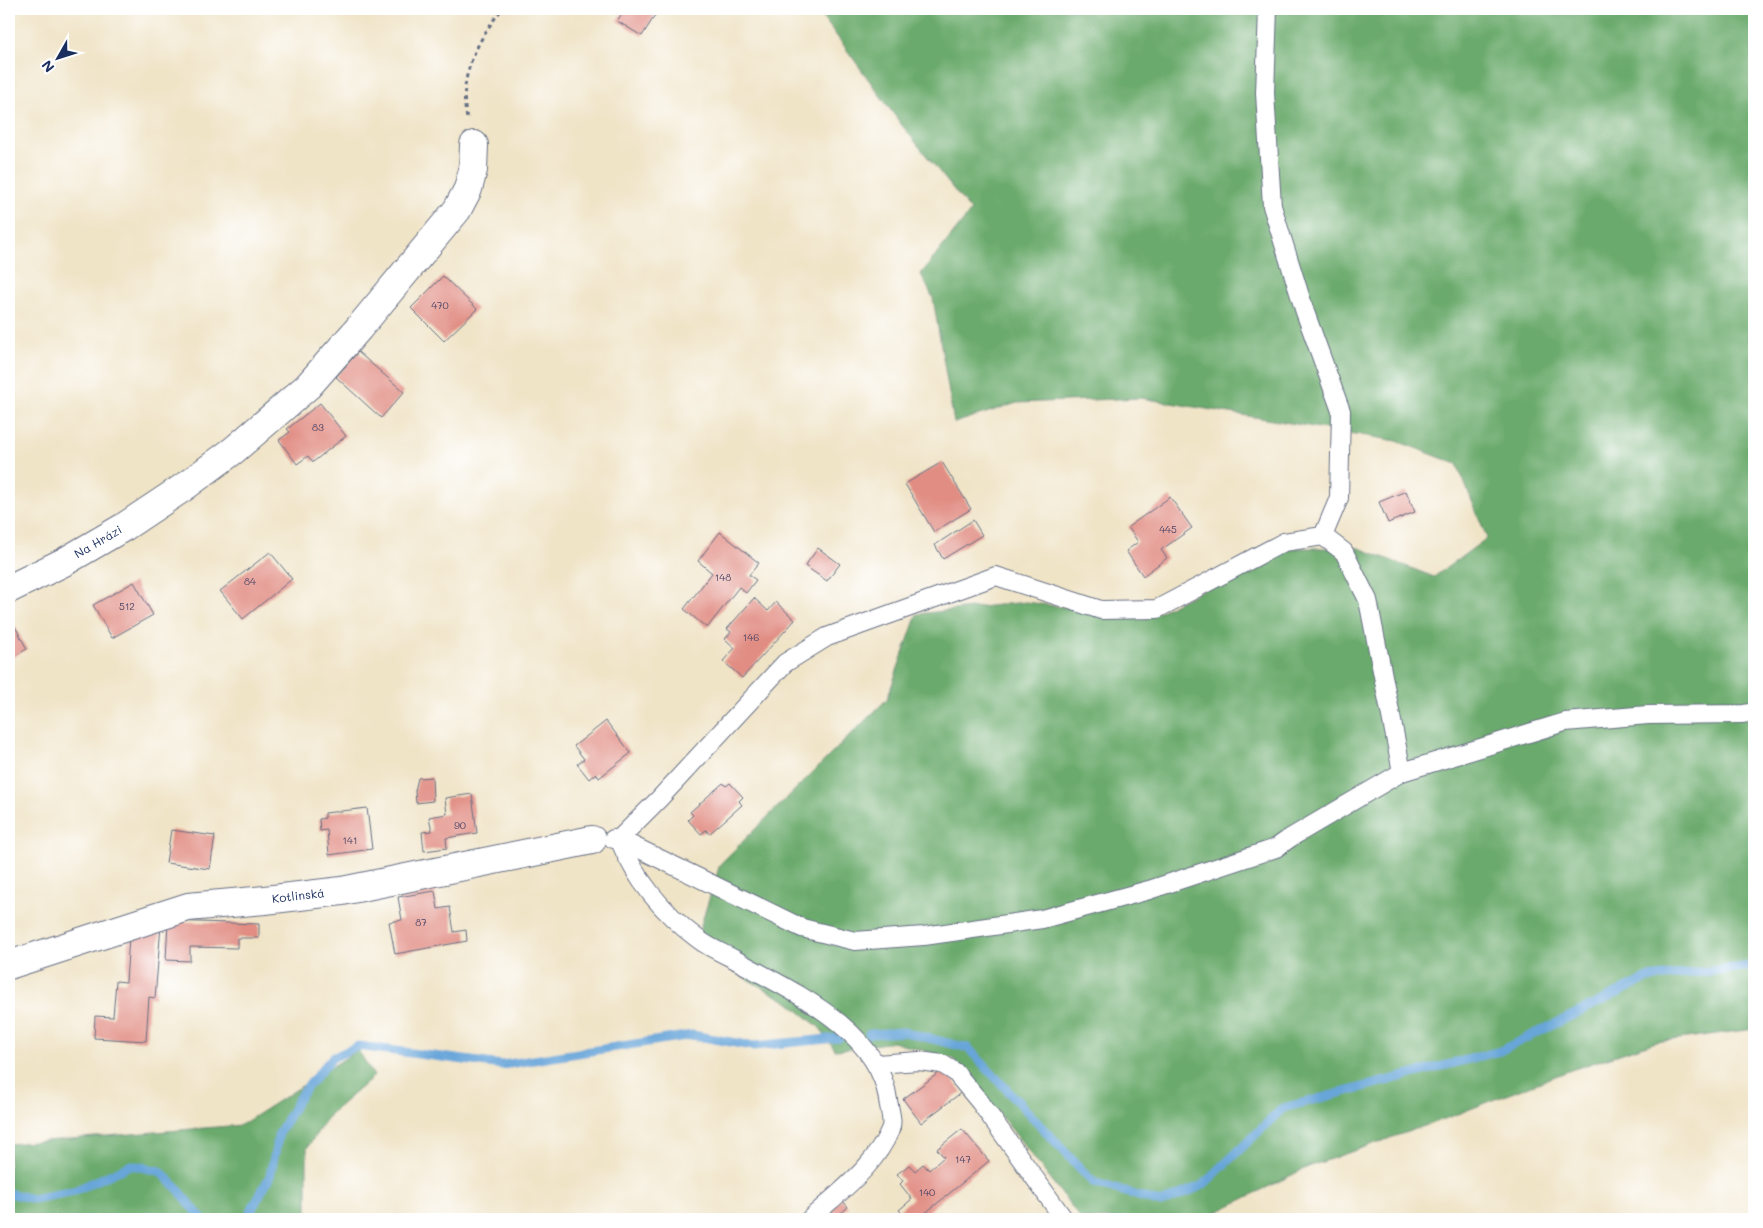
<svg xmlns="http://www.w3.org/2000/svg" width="1763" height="1228" viewBox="0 0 1763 1228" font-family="Mali,sans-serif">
  <rect width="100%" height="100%" fill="#fff"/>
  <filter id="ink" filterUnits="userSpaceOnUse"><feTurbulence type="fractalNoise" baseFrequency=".02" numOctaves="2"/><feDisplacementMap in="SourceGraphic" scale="10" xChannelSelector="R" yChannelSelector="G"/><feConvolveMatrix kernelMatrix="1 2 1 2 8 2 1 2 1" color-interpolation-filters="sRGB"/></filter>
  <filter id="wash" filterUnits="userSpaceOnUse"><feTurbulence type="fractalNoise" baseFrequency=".0096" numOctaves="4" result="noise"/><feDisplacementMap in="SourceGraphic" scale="20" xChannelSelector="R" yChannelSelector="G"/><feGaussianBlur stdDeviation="1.12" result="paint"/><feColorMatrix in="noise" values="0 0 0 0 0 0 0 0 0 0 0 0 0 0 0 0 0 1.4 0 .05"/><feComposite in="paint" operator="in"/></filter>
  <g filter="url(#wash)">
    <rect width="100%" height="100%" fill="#f0e4c7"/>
    <g fill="#6baa6c" stroke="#436c65">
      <path d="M 817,9 L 1754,9 L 1754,1029 L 1656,1042 L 1571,1070 L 1447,1118 L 1308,1167 L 1203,1219 L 1081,1219 L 1017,1136 L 954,1059 L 892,1042 L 849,1049 L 835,1050 L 820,1028 L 788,1002 L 731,970 L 696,941 L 720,864 L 887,699 L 917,614 L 1026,602 L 1147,618 L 1287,548 L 1359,548 L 1434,577 L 1487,538 L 1457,464 L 1397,441 L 1141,398 L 1017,403 L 954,423 L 933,298 L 921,274 L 971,211 L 901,124 Z"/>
      <path d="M 358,1050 L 374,1076 L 330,1114 L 307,1148 L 307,1219 L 9,1219 L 9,1144 L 241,1125 Z"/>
    </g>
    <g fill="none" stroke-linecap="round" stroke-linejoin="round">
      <g stroke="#67a5d9" stroke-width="9">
        <path d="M 869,1034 L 904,1032 L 968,1048 L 1093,1182 L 1161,1203 L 1203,1185 L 1283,1108 L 1500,1051 L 1648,978 L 1754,966"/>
        <path d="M 9,1193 L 33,1199 L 74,1191 L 131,1165 L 160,1171 L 178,1189 L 202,1219"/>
        <path d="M 244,1219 L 248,1216 L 270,1176 L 279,1133 L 302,1093 L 332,1058 L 358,1046 L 502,1065 L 692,1035 L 753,1046 L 839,1038"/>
      </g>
    </g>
    <g id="blocks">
      <g fill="#e18d83">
        <path d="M 625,9 L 659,9 L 642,36 L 617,21 Z"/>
        <path d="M 443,276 L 477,309 L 444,341 L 411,308 Z"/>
        <path d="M 358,352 L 404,392 L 381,418 L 336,377 Z"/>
        <path d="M 320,403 L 346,436 L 313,462 L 308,456 L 297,464 L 279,440 L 290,432 L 287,429 Z"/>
        <path d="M 942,462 L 971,509 L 934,532 L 905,484 Z"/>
        <path d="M 1406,491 L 1415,512 L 1388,523 L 1379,502 Z"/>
        <path d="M 1170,497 L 1192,528 L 1161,550 L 1167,558 L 1143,576 L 1126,551 L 1138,542 L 1128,527 Z"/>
        <path d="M 973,520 L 982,535 L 943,559 L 935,545 Z"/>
        <path d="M 720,532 L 759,563 L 749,575 L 756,580 L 746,593 L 739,587 L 707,628 L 684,609 L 712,573 L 698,561 Z"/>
        <path d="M 818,548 L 840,564 L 827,581 L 805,566 Z"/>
        <path d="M 270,552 L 292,579 L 243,619 L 220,591 Z"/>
        <path d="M 134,582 L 153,615 L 112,638 L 93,605 Z"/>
        <path d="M 754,598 L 768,611 L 776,602 L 795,620 L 742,678 L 723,661 L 735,648 L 725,639 L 731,632 L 727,629 Z"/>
        <path d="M 9,615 L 27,649 L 9,659 Z"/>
        <path d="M 606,721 L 631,753 L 599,778 L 596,773 L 589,779 L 577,764 L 584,759 L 574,746 Z"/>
        <path d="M 432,777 L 433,801 L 416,803 L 415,791 L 418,778 Z"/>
        <path d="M 723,783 L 726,786 L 730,783 L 743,797 L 739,801 L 742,805 L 709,834 L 706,830 L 701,834 L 688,820 L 693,815 L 690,812 Z"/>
        <path d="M 472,794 L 477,833 L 446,838 L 447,848 L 424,851 L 422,832 L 432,831 L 429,817 L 447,814 L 445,798 Z"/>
        <path d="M 367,808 L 372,849 L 329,855 L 327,830 L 320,831 L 319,819 L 325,818 L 325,813 Z"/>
        <path d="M 171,830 L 215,836 L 210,869 L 166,863 Z"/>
        <path d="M 435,891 L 438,909 L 450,907 L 454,932 L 466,930 L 467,941 L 395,954 L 389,922 L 402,920 L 398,897 Z"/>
        <path d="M 168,921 L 259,924 L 259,938 L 237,938 L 237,948 L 190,947 L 190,961 L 166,960 Z"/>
        <path d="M 161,926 L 155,998 L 149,997 L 146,1041 L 94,1038 L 95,1016 L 113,1017 L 116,981 L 126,982 L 129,937 Z"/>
        <path d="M 944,1069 L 962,1092 L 921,1123 L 903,1099 Z"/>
        <path d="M 962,1129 L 989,1161 L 918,1219 L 907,1219 L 899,1210 L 912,1199 L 900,1184 L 903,1181 L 897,1174 L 909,1165 L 915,1171 L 923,1164 L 929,1170 L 944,1157 L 937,1149 Z"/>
        <path d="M 841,1199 L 848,1207 L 838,1216 L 841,1219 L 821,1219 Z"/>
      </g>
    </g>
  </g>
  <g filter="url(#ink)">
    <use href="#blocks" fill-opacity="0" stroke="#666e83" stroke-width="1"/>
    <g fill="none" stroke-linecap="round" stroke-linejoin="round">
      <defs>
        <g id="service">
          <path d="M 1268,9 L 1265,93 L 1272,206 L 1305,312 L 1341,411 L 1339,498 L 1323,536"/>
          <path d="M 613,839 L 619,839 L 802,928 L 855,941 L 924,936 L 1042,919 L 1149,890 L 1276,848 L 1290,838 L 1402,772 L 1565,722 L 1648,715 L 1743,714 L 1754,712"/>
          <path d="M 876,1064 L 919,1061 L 942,1064 L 955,1072 L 980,1102 L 1064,1219"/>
          <path d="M 810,1219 C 839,1192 875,1167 890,1130 C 894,1122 889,1108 888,1100 C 879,1029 789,990 734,959 C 722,953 708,947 698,939 C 663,913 635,878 619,839 L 659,799 L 785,663 L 827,637 L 996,576 L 1101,610 L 1157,609 L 1284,542 L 1323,536 L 1344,552 L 1368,600 L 1402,772"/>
        </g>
        <g id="minor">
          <path id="s1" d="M 9,589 L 64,562 L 124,527 L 184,487 L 234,450 L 308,386 L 359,328 L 457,210 L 468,189 L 473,170 L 474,145"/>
          <path id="s2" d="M 9,965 L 188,907 L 265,900 L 342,891 L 592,840"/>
        </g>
      </defs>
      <use href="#service" stroke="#666e83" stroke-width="20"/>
      <use href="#minor" stroke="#666e83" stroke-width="30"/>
      <path stroke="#666e83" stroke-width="3" stroke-dasharray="4 4" stroke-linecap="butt" d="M 467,118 C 457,78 478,39 502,9"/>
      <use href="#service" stroke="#fff" stroke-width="18"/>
      <use href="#minor" stroke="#fff" stroke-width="28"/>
    </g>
  </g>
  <g text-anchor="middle" stroke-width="4" stroke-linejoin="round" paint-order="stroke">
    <g font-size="10" fill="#4c4667">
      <text x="440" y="309">470</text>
      <text x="318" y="431">83</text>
      <text x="1168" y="533">445</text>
      <text x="723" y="581">148</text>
      <text x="250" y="585">84</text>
      <text x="127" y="610">512</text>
      <text x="751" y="641">146</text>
      <text x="460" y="829">90</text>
      <text x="350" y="844">141</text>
      <text x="421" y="926">87</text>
      <text x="963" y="1163">147</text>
      <text x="927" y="1196">140</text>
    </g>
    <g font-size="12" fill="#1b2f5e" stroke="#fff">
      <text dy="4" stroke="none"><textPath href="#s1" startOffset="101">Na Hrázi</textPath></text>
      <text dy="4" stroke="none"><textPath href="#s2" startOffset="299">Kotlinská</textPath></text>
    </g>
  </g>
  <rect width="1763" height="1228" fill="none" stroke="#fff" stroke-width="30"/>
  <g transform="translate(58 58) rotate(231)" stroke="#ffffff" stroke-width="4" paint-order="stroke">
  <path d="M0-4L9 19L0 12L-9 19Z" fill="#1b2f5e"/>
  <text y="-8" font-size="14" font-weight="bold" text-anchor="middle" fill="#1b2f5e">N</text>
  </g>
</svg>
